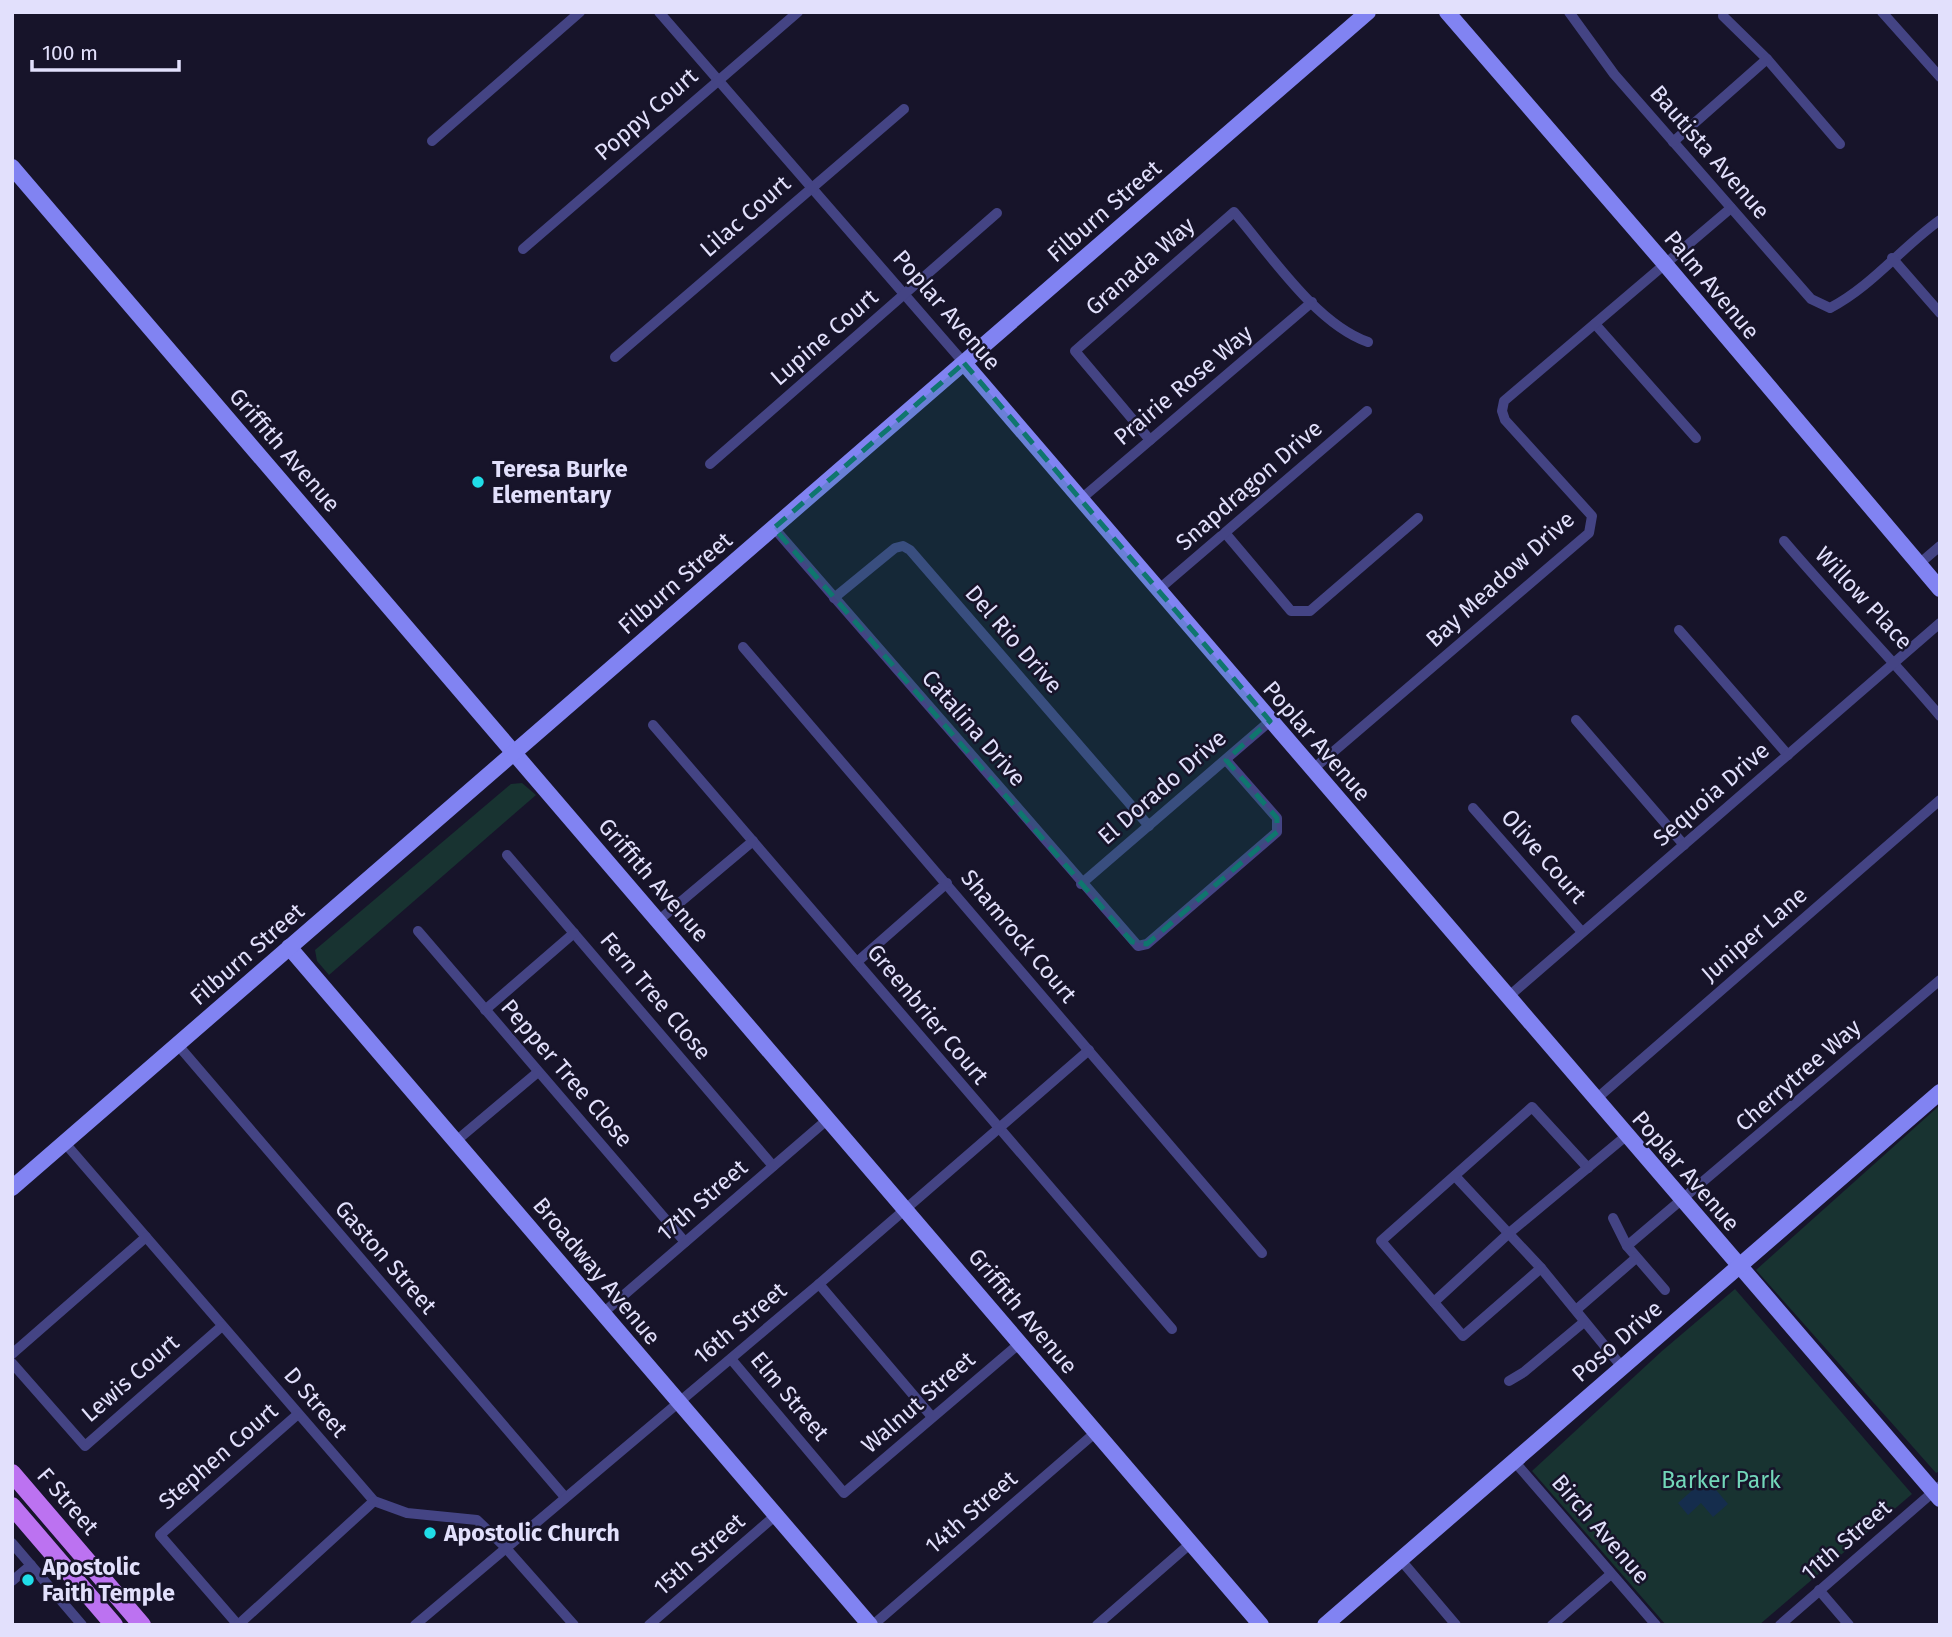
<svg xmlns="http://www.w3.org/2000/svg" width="1952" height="1637" viewBox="0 0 1952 1637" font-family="'Fira Sans',sans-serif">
  <rect width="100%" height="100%" fill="#17142a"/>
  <g fill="#183331">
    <path d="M 522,783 L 536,795 L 329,975 L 317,961 L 315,950 L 511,784 Z"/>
    <path d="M 1940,1105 L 1940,1471 L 1936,1473 L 1756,1270 Z"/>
    <path d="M 1735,1289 L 1912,1494 L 1759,1625 L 1666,1625 L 1532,1471 L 1662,1351 Z"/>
  </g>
  <path fill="#152d4d" d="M 1706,1478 L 1728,1504 L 1713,1517 L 1701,1503 L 1688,1515 L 1678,1503 Z"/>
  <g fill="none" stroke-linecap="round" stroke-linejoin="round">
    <g stroke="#444484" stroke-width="10">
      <path d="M 659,12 L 964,363"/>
      <path d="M 1569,12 L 1614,74 L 1811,299 L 1830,308 C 1871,287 1902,247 1940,220"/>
      <path d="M 1882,12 L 1940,77"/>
      <path d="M 1723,16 L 1767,59 L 1840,144"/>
      <path d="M 432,141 L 580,12"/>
      <path d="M 1673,142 L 1767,59"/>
      <path d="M 523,249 L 798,12"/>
      <path d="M 1892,258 L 1940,313"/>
      <path d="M 1595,324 L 1696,438"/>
      <path d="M 615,357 L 904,109"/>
      <path d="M 1150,440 L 1075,351 L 1234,212 C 1270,254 1316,324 1368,342"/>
      <path d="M 710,464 L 997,213"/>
      <path d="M 1081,499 L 1312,302"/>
      <path d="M 774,528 L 1138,946 L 1147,944 L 1277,832 L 1277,818 L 1226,760"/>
      <path d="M 1226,534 L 1291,611 L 1310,611 L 1418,518"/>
      <path d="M 1784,541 C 1835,601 1889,656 1940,716"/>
      <path d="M 1919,564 L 1940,546"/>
      <path d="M 1158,590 L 1367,411"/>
      <path d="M 834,598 L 895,548 L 903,546 L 910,550 L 1149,826"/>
      <path d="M 1679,630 L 1788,755"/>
      <path d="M 743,647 L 1262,1253"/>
      <path d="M 1576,720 L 1684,845"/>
      <path d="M 653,725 L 1172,1329"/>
      <path d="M 1312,770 L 1589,533 L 1592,516 L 1505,420 L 1502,411 L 1504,401 L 1731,208"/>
      <path d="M 1473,808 L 1582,932"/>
      <path d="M 507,855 L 773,1166"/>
      <path d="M 1081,884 L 1270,721"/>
      <path d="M 659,920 L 753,841"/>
      <path d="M 418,931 L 685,1242"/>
      <path d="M 857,962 L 947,883"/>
      <path d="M 1508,997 L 1940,623"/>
      <path d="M 485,1010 L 574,933"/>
      <path d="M 177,1044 L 564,1496"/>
      <path d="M 1595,1100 L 1940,800"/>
      <path d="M 456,1141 L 538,1072"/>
      <path d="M 64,1142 L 374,1501 L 407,1513 L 477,1520 L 505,1547 L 574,1625"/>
      <path d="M 1455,1176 L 1541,1268 L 1622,1367"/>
      <path d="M 1613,1218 L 1627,1246 L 1665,1290"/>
      <path d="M 1627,1246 L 1940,980"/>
      <path d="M 1541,1268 L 1463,1336 L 1381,1241 L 1532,1107 L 1588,1168"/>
      <path d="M 819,1284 L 932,1417"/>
      <path d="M 1434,1302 L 1508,1234 L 1626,1136"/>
      <path d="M 1576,1310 L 1636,1258"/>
      <path d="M 603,1313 L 828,1119"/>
      <path d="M 12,1354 L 146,1237"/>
      <path d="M 731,1359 L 844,1493 L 1020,1343"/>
      <path d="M 12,1363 L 85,1446 L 222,1326"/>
      <path d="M 1509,1381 L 1524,1372 L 1584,1322"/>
      <path d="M 1514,1461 L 1656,1625"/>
      <path d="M 12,1543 L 82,1625"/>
      <path d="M 1400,1559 L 1456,1625"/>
      <path d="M 12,1581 L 31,1565"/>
      <path d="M 1819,1590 L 1849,1625"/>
      <path d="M 238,1625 L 160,1535 L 298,1414"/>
      <path d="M 238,1625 L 374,1501"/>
      <path d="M 415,1625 L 819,1284 L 1089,1050"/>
      <path d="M 649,1625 L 776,1515"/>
      <path d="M 873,1625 L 1096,1432"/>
      <path d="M 1097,1625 L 1191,1543"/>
      <path d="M 1552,1625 L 1611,1574"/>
      <path d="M 1780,1625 L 1940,1486"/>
    </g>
    <g stroke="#8183f2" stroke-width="16">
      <path d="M 1447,12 L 1665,264 L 1940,589"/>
      <path d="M 12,167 L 1261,1625"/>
      <path d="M 964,363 L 1940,1499"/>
      <path d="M 289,947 L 870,1625"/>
      <path d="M 12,1188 L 1368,12"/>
      <path d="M 1325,1625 L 1940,1092"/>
    </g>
    <g stroke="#bc72f1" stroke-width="18">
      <path d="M 12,1473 L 142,1625"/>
      <path d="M 12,1506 L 114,1625"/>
    </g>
  </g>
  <path fill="#0f766e" fill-opacity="0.2" stroke="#0f766e" stroke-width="5" stroke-dasharray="14 9" stroke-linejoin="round" d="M 964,363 L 1270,721 L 1226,760 L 1277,818 L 1277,832 L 1147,944 L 1132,942 L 774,528 Z"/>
  <g fill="#20dde8" stroke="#17142a" stroke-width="2.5">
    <circle cx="478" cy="482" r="7"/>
    <circle cx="430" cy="1533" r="7"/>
    <circle cx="28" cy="1580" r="7"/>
  </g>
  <g text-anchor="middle" stroke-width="5" stroke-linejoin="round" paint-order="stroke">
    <g font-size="23" fill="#e2e0fc" stroke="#17142a">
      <text transform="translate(646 114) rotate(-41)" y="8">Poppy Court</text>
      <text transform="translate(1710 152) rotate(49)" y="8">Bautista Avenue</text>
      <text transform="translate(1104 211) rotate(-41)" y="8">Filburn Street</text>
      <text transform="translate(745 216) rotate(-41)" y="8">Lilac Court</text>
      <text transform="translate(1140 266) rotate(-41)" y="8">Granada Way</text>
      <text transform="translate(1712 285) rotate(50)" y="8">Palm Avenue</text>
      <text transform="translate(947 310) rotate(49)" y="8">Poplar Avenue</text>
      <text transform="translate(824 337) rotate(-41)" y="8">Lupine Court</text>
      <text transform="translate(1183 385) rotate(-40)" y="8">Prairie Rose Way</text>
      <text transform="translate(285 450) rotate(49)" y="8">Griffith Avenue</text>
      <text transform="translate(1249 485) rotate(-41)" y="8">Snapdragon Drive</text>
      <text transform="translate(1500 579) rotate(-42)" y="8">Bay Meadow Drive</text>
      <text transform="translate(675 583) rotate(-41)" y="8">Filburn Street</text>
      <text transform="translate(1864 598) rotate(47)" y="8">Willow Place</text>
      <text transform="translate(1014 639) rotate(49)" y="8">Del Rio Drive</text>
      <text transform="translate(974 728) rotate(49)" y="8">Catalina Drive</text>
      <text transform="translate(1317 741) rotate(49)" y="8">Poplar Avenue</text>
      <text transform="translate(1162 787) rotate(-41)" y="8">El Dorado Drive</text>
      <text transform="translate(1711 794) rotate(-41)" y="8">Sequoia Drive</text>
      <text transform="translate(1544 856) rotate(49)" y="8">Olive Court</text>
      <text transform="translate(654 880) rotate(49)" y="8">Griffith Avenue</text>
      <text transform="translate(1754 934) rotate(-41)" y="8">Juniper Lane</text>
      <text transform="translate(1019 936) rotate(50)" y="8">Shamrock Court</text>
      <text transform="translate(247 954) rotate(-41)" y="8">Filburn Street</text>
      <text transform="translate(656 996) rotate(50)" y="8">Fern Tree Close</text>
      <text transform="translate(928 1014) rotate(50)" y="8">Greenbrier Court</text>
      <text transform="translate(567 1073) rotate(49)" y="8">Pepper Tree Close</text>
      <text transform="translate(1798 1075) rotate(-41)" y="8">Cherrytree Way</text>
      <text transform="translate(1686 1171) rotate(49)" y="8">Poplar Avenue</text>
      <text transform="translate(702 1200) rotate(-41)" y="8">17th Street</text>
      <text transform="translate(386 1257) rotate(49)" y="8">Gaston Street</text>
      <text transform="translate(597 1271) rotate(50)" y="8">Broadway Avenue</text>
      <text transform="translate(1023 1311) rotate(50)" y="8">Griffith Avenue</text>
      <text transform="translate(740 1323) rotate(-40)" y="8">16th Street</text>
      <text transform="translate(1617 1341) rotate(-41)" y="8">Poso Drive</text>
      <text transform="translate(130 1378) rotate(-41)" y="8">Lewis Court</text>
      <text transform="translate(790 1396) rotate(50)" y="8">Elm Street</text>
      <text transform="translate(316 1402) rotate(49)" y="8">D Street</text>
      <text transform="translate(918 1402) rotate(-41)" y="8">Walnut Street</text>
      <text transform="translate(218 1456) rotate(-41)" y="8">Stephen Court</text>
      <text transform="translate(68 1501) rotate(49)" y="8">F Street</text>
      <text transform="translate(971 1512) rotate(-41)" y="8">14th Street</text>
      <text transform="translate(1601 1529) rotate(49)" y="8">Birch Avenue</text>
      <text transform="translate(1846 1540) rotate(-41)" y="8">11th Street</text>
      <text transform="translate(699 1554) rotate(-41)" y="8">15th Street</text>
    </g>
    <g font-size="23" font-weight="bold" fill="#e2e0fc" stroke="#17142a" text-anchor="start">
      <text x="492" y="477">Teresa Burke<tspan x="492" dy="26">Elementary</tspan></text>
      <text x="444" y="1541">Apostolic Church</text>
      <text x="42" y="1575">Apostolic<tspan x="42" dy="26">Faith Temple</tspan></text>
    </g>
    <g font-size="23" fill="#72d6b9" stroke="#17142a">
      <text x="1721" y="1488">Barker Park</text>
    </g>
  </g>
  <rect width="1952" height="1637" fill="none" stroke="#e2e0fc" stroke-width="28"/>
  <path d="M32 60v10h147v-10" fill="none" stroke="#e2e0fc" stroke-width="3.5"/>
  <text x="42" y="60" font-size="21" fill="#e2e0fc" stroke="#17142a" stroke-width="5" paint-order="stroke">100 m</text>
</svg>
